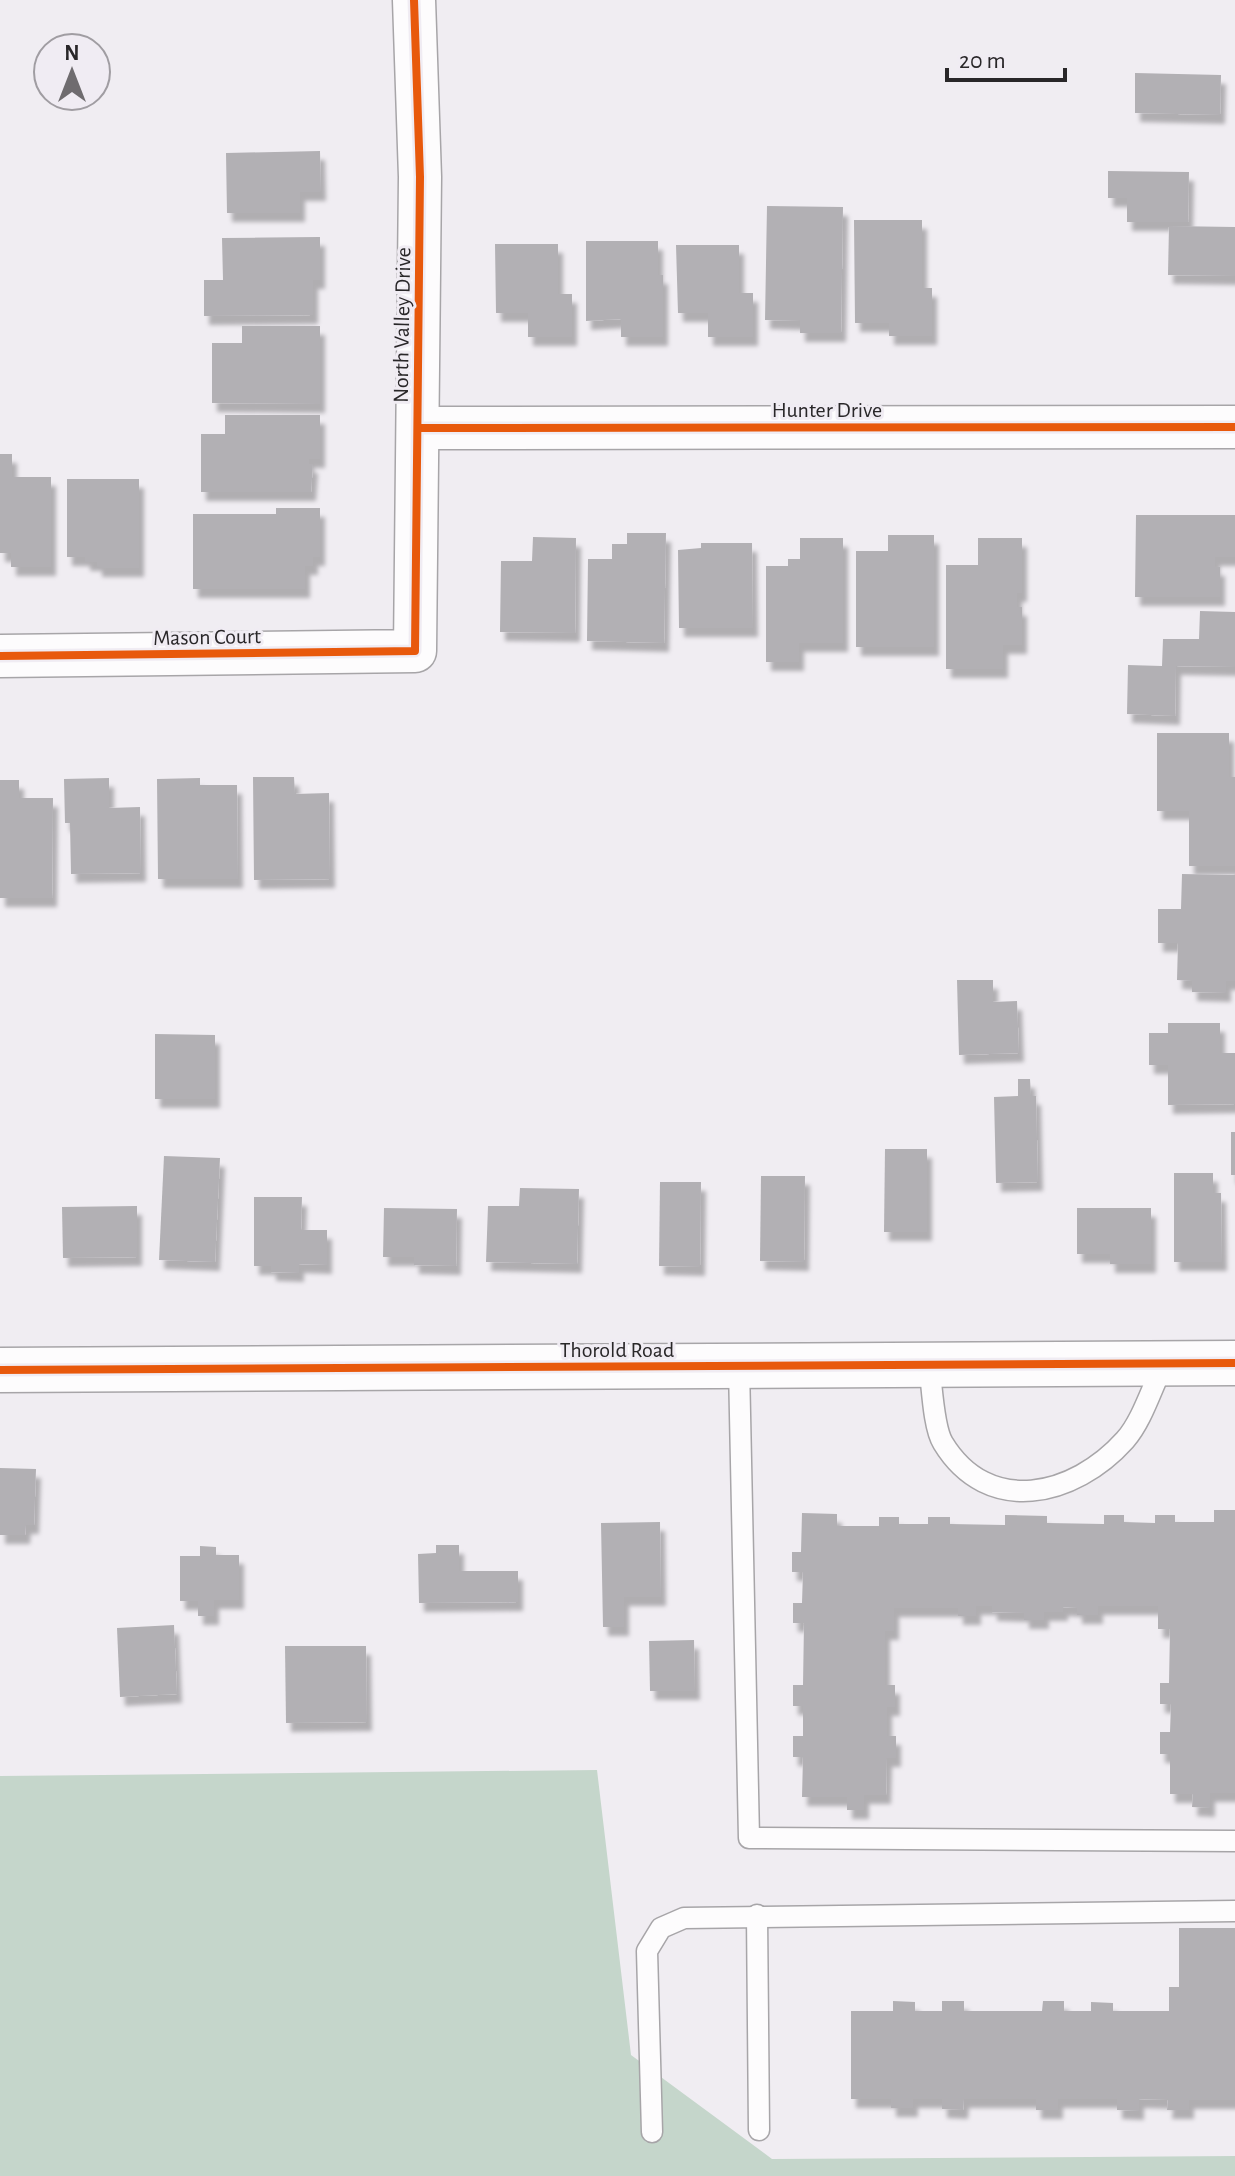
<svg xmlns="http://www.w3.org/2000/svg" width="1235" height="2176" viewBox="0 0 1235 2176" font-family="'Alegreya Sans',sans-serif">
  <defs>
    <filter id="shadow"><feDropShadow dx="5" dy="9" stdDeviation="2" flood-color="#0004"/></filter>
  </defs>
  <rect width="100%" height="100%" fill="#f0edf2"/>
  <path fill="#c5d6cb" d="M 597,1770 L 631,2055 L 772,2159 L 1235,2156 L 1235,2176 L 0,2176 L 0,1776 Z"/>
  <g fill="#b2b0b4" filter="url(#shadow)">
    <path d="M 1135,73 L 1221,75 L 1220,115 L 1135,113 Z"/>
    <path d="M 320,151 L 321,192 L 300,192 L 300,213 L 227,213 L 226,153 Z"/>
    <path d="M 1108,171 L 1189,172 L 1188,222 L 1127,222 L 1127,198 L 1108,198 Z"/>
    <path d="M 767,206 L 843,207 L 841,333 L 800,333 L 800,321 L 765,320 Z"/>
    <path d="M 854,220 L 922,220 L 922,288 L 932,288 L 932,336 L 889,336 L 889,323 L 855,323 Z"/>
    <path d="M 1169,226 L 1235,227 L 1235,276 L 1168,275 Z"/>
    <path d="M 320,237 L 320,280 L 313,280 L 313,315 L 204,316 L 204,280 L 223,280 L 222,238 Z"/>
    <path d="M 586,241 L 658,241 L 658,275 L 663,275 L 663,337 L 621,337 L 621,319 L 586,321 Z"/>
    <path d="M 495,244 L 558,244 L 558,294 L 572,294 L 572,337 L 528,337 L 528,313 L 496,313 Z"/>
    <path d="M 676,245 L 739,245 L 739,293 L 753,293 L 753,337 L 708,337 L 708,313 L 678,313 Z"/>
    <path d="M 242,326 L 320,326 L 320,404 L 212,403 L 212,343 L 242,343 Z"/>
    <path d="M 225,415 L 320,415 L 320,459 L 309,459 L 309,464 L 313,464 L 311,492 L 201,492 L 201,434 L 225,434 Z"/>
    <path d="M 0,454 L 12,454 L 12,477 L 51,477 L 51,567 L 11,567 L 11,553 L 0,553 Z"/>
    <path d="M 67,479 L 139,479 L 139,568 L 97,568 L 97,562 L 85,562 L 85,557 L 67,557 Z"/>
    <path d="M 276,508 L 320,508 L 320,557 L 313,557 L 313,566 L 305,566 L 305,589 L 193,589 L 193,514 L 276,514 Z"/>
    <path d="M 1136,515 L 1235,515 L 1235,557 L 1215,557 L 1215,567 L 1220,567 L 1220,597 L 1135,597 Z"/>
    <path d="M 627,533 L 666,533 L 664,643 L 587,641 L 588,559 L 612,559 L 612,544 L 627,544 Z"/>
    <path d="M 888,535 L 934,535 L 934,647 L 856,647 L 856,551 L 888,551 Z"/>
    <path d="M 533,537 L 576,538 L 575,633 L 500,632 L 501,561 L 532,561 Z"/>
    <path d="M 800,538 L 843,538 L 843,643 L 799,643 L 799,662 L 766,662 L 766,566 L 788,566 L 788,559 L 800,559 Z"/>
    <path d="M 978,538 L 1022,538 L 1022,593 L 1017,593 L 1017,607 L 1022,607 L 1022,645 L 1003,645 L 1003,669 L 946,669 L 946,565 L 978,565 Z"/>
    <path d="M 701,543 L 752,543 L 753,628 L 679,628 L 678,550 L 701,548 Z"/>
    <path d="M 1200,611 L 1235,612 L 1235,667 L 1176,666 L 1175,716 L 1127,714 L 1128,665 L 1162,666 L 1163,639 L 1199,639 Z"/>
    <path d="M 1157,733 L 1229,733 L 1229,777 L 1235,777 L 1235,866 L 1189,866 L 1189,811 L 1157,811 Z"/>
    <path d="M 253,777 L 294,777 L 295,794 L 329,793 L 330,879 L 254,880 Z"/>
    <path d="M 109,778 L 109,808 L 140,807 L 141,873 L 71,874 L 70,823 L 65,823 L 64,779 Z"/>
    <path d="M 200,778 L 200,785 L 237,785 L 238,879 L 158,879 L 157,779 Z"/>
    <path d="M 0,780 L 19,780 L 19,798 L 53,798 L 52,898 L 0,898 Z"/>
    <path d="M 1182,874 L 1235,875 L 1235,981 L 1226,981 L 1226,993 L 1192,992 L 1192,981 L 1177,980 L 1178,943 L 1158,943 L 1158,909 L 1181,909 Z"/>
    <path d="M 957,980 L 993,980 L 993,1002 L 1017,1001 L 1019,1053 L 959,1055 Z"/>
    <path d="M 1168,1023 L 1220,1023 L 1220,1053 L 1235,1053 L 1235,1104 L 1168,1105 L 1168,1065 L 1149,1065 L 1149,1033 L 1168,1033 Z"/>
    <path d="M 155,1034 L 215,1035 L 215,1099 L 155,1099 Z"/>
    <path d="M 1018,1079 L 1030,1079 L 1031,1096 L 1036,1096 L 1038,1182 L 996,1183 L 994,1097 L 1018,1096 Z"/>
    <rect x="1231" y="1132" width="4" height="43"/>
    <path d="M 885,1149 L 927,1149 L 927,1232 L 884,1232 Z"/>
    <path d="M 164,1156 L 220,1158 L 215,1262 L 159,1260 Z"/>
    <path d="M 1174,1173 L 1213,1173 L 1213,1193 L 1221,1193 L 1222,1262 L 1174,1262 Z"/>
    <path d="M 761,1176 L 805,1176 L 804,1262 L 760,1261 Z"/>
    <path d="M 660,1182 L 701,1182 L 700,1267 L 659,1266 Z"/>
    <path d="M 520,1188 L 579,1189 L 577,1264 L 486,1262 L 488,1206 L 519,1206 Z"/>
    <path d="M 254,1197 L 302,1197 L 301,1230 L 327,1230 L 327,1265 L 299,1264 L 299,1273 L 271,1272 L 271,1266 L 254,1266 Z"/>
    <path d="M 137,1206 L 137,1257 L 63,1258 L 62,1207 Z"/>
    <path d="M 384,1208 L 457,1209 L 456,1266 L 414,1265 L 414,1257 L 383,1257 Z"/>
    <path d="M 1077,1208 L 1151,1208 L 1151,1264 L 1110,1264 L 1110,1254 L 1077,1254 Z"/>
    <path d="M 0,1468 L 36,1469 L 34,1525 L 26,1525 L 25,1535 L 0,1535 Z"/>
    <path d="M 1214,1510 L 1235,1510 L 1235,1793 L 1210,1793 L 1210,1808 L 1192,1807 L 1193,1794 L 1170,1794 L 1170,1754 L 1160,1754 L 1160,1732 L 1170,1732 L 1171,1704 L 1160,1704 L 1160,1683 L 1169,1683 L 1170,1629 L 1158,1629 L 1158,1606 L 1098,1606 L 1098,1615 L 1077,1615 L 1077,1608 L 1063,1607 L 1063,1612 L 1044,1612 L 1044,1620 L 1024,1620 L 1024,1613 L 992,1612 L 992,1606 L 976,1606 L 976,1616 L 958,1616 L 958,1608 L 894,1608 L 894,1631 L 885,1631 L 885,1685 L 895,1685 L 895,1707 L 887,1707 L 887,1736 L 896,1736 L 896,1758 L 887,1758 L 886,1795 L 864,1795 L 864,1810 L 847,1810 L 847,1797 L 802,1797 L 803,1757 L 793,1757 L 793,1736 L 803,1736 L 803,1706 L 793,1706 L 793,1685 L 803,1685 L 804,1623 L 793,1623 L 793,1603 L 802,1603 L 803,1572 L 792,1572 L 792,1552 L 801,1552 L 802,1513 L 837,1514 L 837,1526 L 879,1526 L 879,1517 L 899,1517 L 899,1524 L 928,1524 L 928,1517 L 950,1517 L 950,1524 L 1005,1525 L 1005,1515 L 1047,1516 L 1047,1523 L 1104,1524 L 1104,1515 L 1124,1515 L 1124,1522 L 1155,1523 L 1155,1515 L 1175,1515 L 1175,1522 L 1214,1522 Z"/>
    <path d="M 660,1522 L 661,1597 L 624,1597 L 624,1627 L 603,1627 L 601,1523 Z"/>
    <path d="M 436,1545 L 459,1545 L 459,1571 L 518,1571 L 518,1602 L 419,1603 L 418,1554 L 436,1553 Z"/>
    <path d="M 200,1546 L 216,1547 L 216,1555 L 239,1555 L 239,1600 L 214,1600 L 214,1616 L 198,1616 L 198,1601 L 180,1601 L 180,1556 L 200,1556 Z"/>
    <path d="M 174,1625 L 177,1694 L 120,1697 L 117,1628 Z"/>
    <path d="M 694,1640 L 695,1691 L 650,1691 L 649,1641 Z"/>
    <path d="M 285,1646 L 366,1646 L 367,1722 L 286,1723 Z"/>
    <path d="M 1179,1928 L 1235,1928 L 1235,2100 L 1189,2100 L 1189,2110 L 1167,2110 L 1168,2100 L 1139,2099 L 1139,2111 L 1117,2110 L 1117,2099 L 1058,2099 L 1058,2110 L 1036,2110 L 1036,2099 L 964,2099 L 963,2110 L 942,2109 L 942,2099 L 913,2099 L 913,2108 L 891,2108 L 891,2099 L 851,2099 L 851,2011 L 893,2011 L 893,2001 L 915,2002 L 915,2011 L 942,2011 L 942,2001 L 964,2001 L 964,2011 L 1042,2011 L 1043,2001 L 1064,2001 L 1064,2011 L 1091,2011 L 1091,2002 L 1113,2003 L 1113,2011 L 1169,2011 L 1169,1987 L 1179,1987 Z"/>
  </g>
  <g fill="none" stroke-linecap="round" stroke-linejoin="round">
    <defs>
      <g id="service">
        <path d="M 929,1364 C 932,1384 933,1427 943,1443 C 988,1517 1074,1497 1125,1440 C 1142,1421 1152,1387 1164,1363"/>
        <path d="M 739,1367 L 749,1838 L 1235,1841"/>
        <path d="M 757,1915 L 759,2130"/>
        <path d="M 652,2132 L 647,1951 L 661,1928 L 684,1918 L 1235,1911"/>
      </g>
      <g id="minor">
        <path d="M 418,428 L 1235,427"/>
        <path d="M 0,656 L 415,651 L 420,177 L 414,0"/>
      </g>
      <path id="tertiary" d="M 0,1370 L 1235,1363"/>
    </defs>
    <use href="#service" stroke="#a7a5a8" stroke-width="23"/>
    <use href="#minor" stroke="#a7a5a8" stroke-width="45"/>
    <use href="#tertiary" stroke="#a7a5a8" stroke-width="47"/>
    <use href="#service" stroke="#fdfcfd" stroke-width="20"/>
    <use href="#minor" stroke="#fdfcfd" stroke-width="42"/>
    <use href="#tertiary" stroke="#fdfcfd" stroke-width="44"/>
    <defs>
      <g id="cycleway">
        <path d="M 418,428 L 1235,427"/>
        <path d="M 0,656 L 415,651 L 420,177 L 414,0"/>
        <path d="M 0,1370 L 1235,1363"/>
      </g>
    </defs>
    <use href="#cycleway" stroke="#f0ecf3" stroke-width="13"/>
    <use href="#cycleway" stroke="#e8590c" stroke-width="8"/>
  </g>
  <g text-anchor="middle" stroke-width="6" stroke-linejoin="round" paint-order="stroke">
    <g font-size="22" fill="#292729" stroke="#f0ecf3">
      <text transform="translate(401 325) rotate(-89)" y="8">North Valley Drive</text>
      <text x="827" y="417">Hunter Drive</text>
      <text transform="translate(207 636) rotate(-1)" y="8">Mason Court</text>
      <text x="617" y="1357">Thorold Road</text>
    </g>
  </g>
  <g transform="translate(72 72)"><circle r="38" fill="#f0ecf3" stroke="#a09da2" stroke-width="2"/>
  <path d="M0-6L14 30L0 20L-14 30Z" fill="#6f6c6f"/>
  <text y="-12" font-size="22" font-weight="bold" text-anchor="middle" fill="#292729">N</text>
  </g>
  <path d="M947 68v12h118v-12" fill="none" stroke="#292729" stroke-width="4"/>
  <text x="959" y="68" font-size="24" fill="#292729" stroke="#f0ecf3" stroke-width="6" paint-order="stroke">20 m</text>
</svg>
